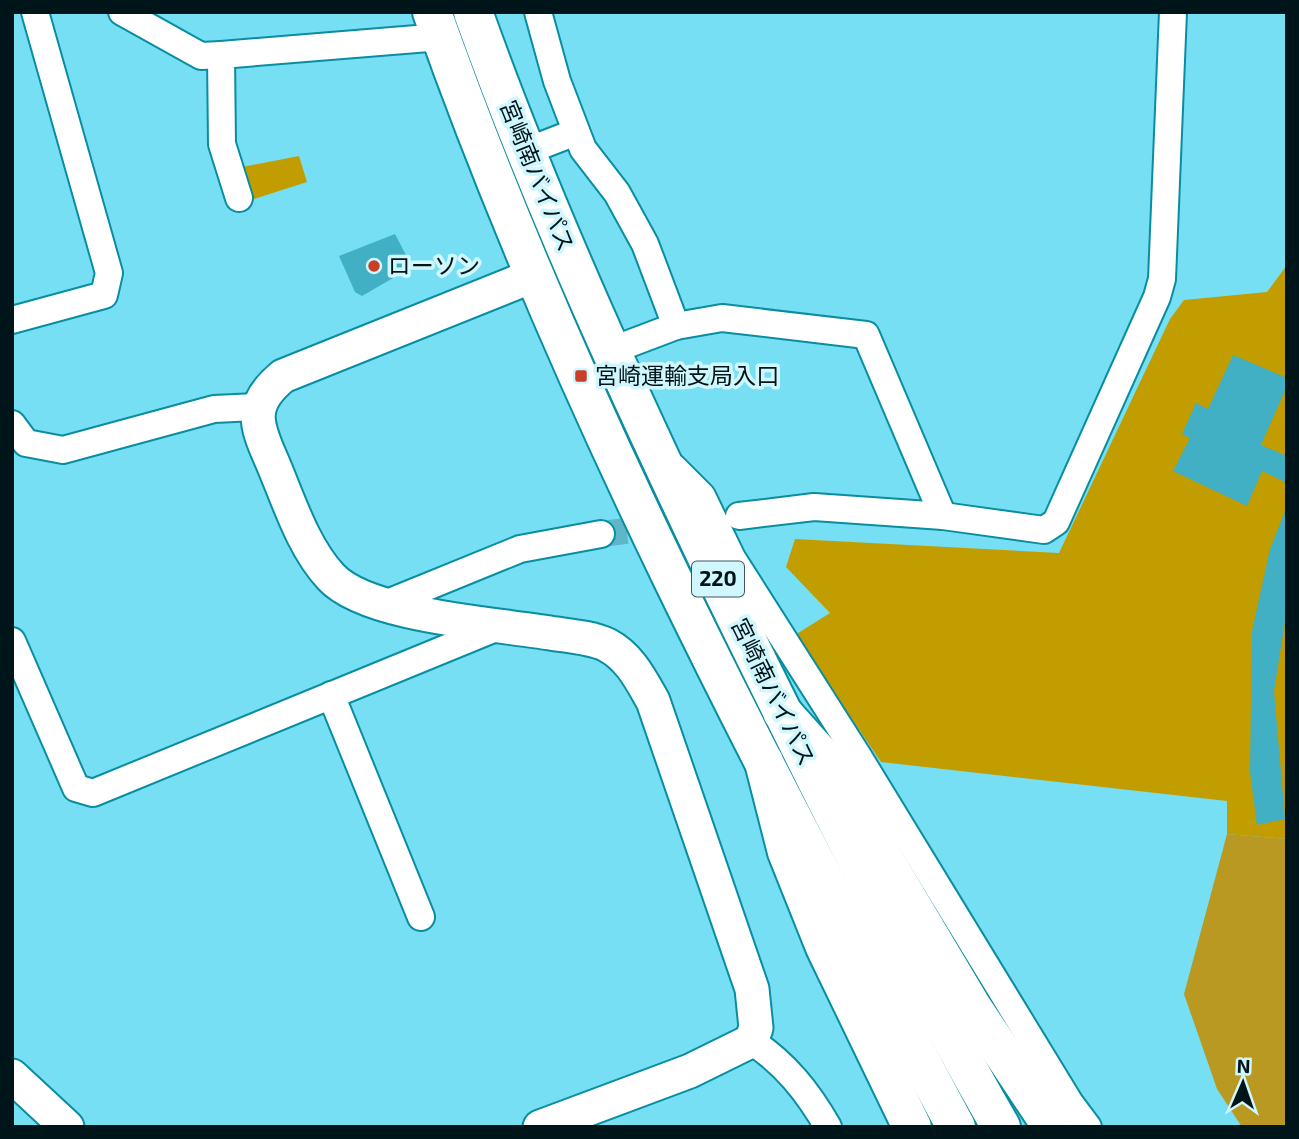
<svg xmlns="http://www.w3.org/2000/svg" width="1299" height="1139" viewBox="0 0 1299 1139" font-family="'Exo 2','Noto Sans JP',sans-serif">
  <rect width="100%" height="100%" fill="#76dff4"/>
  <g fill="#c19d00">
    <path d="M 299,156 L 307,182 L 254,199 L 242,167 Z"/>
    <path d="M 1287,265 L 1287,839 L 1227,834 L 1227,801 L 881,762 L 795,635 L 830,613 L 786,567 L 795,539 L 1059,553 L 1170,319 L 1184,300 L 1267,292 Z"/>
  </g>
  <path fill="#ba9923" d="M 1227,834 L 1287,839 L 1287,1127 L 1242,1127 L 1217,1089 L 1184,994 Z"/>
  <g fill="#41afc4">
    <path d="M 395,234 L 407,257 L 400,274 L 362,296 L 355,292 L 339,256 Z"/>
    <path d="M 1233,355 L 1287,378 L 1287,386 L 1261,445 L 1287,456 L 1287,483 L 1262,471 L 1247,506 L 1173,471 L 1190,438 L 1182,434 L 1196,403 L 1208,409 Z"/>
    <path d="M 1287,506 L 1287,609 L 1274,691 L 1285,819 L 1257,825 L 1250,772 L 1252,631 L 1270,549 Z"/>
  </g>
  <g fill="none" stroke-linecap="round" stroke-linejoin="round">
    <path stroke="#5eb7c8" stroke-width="26" stroke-dasharray="26 13" stroke-linecap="butt" d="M 601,534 L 706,521"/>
    <defs>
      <g id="minor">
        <path d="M 122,12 L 201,56 L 221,55"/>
        <path d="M 538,12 L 557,81 L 583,149 L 617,193 L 645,244 L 676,326"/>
        <path d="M 527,151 L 576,132"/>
        <path d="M 239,198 L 222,144 L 221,55 L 441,37"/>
        <path d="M 12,320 L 104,295 L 109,273 L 35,12"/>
        <path d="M 610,351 L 676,326 L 722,318 L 866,335 L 943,516"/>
        <path d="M 12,424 L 26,443 L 63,450 L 214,409 L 258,407"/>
        <path d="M 673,467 L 702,496 L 732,558 L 858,756 L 1070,1103 L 1088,1127"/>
        <path d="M 739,516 L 814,507 L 943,516 L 1044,530 L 1056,522 L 1157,297 L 1162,279 L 1173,12"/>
        <path d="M 385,604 L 520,549 L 601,534"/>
        <path d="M 12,641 L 76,788 L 93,793 L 503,625"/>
        <path d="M 331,695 L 421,917"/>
        <path d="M 751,1041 C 785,1063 808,1092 828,1127"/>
      </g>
      <g id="tertiary">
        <path d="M 535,275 L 283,376 C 249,404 255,423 271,459 C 288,498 302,546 331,577 C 367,616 496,624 550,633 C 568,636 590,637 607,645 C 630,657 641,680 653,701 L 752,989 L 756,1028 L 751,1041 L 690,1071 L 540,1127"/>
        <path d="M 12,1076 L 67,1127"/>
      </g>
      <g id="trunk">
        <path d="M 432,12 C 569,400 762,765 956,1127"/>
        <path d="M 473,12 C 544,211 633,403 724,593 C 812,773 901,953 1001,1127"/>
      </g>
      <g id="motorway">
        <path d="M 782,712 L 825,760 L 972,1007 L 1052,1127"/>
        <path d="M 764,762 L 787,852 L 825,947 L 912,1127"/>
      </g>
    </defs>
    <use href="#minor" stroke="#088da1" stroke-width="30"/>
    <use href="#tertiary" stroke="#088da1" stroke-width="37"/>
    <use href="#trunk" stroke="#088da1" stroke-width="42"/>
    <use href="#motorway" stroke="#088da1" stroke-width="42"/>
    <use href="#minor" stroke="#fff" stroke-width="26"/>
    <use href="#tertiary" stroke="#fff" stroke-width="33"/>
    <use href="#trunk" stroke="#fff" stroke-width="38"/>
    <use href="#motorway" stroke="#fff" stroke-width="38"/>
  </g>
  <g fill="#c93e27" stroke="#d0f6fe" stroke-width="2.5">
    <circle cx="374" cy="266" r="7"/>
    <rect x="574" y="369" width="14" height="14" rx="3.5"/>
  </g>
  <g text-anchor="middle" stroke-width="7" stroke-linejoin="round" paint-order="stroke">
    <rect fill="#d0f6fe" stroke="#3e585e" stroke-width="2" x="692" y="561.5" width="52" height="35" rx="5"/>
    <g font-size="21" font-weight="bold" fill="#001519">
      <text x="718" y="586">220</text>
    </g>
    <g font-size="23" fill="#001519" stroke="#d0f6fe">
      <text transform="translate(537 176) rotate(68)" y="8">宮崎南バイパス</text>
      <text transform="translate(773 692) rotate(64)" y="8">宮崎南バイパス</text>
    </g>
    <g font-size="23" fill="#001519" stroke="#d0f6fe" text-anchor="start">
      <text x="388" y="274">ローソン</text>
      <text x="595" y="384">宮崎運輸支局入口</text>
    </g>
  </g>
  <rect width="1299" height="1139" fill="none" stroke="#001519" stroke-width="28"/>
  <g transform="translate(1243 1083) rotate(2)" stroke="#d0f6fe" stroke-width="5" paint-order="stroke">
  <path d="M0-5L12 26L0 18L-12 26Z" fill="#001519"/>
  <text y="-10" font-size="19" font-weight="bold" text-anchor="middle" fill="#001519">N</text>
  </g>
</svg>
